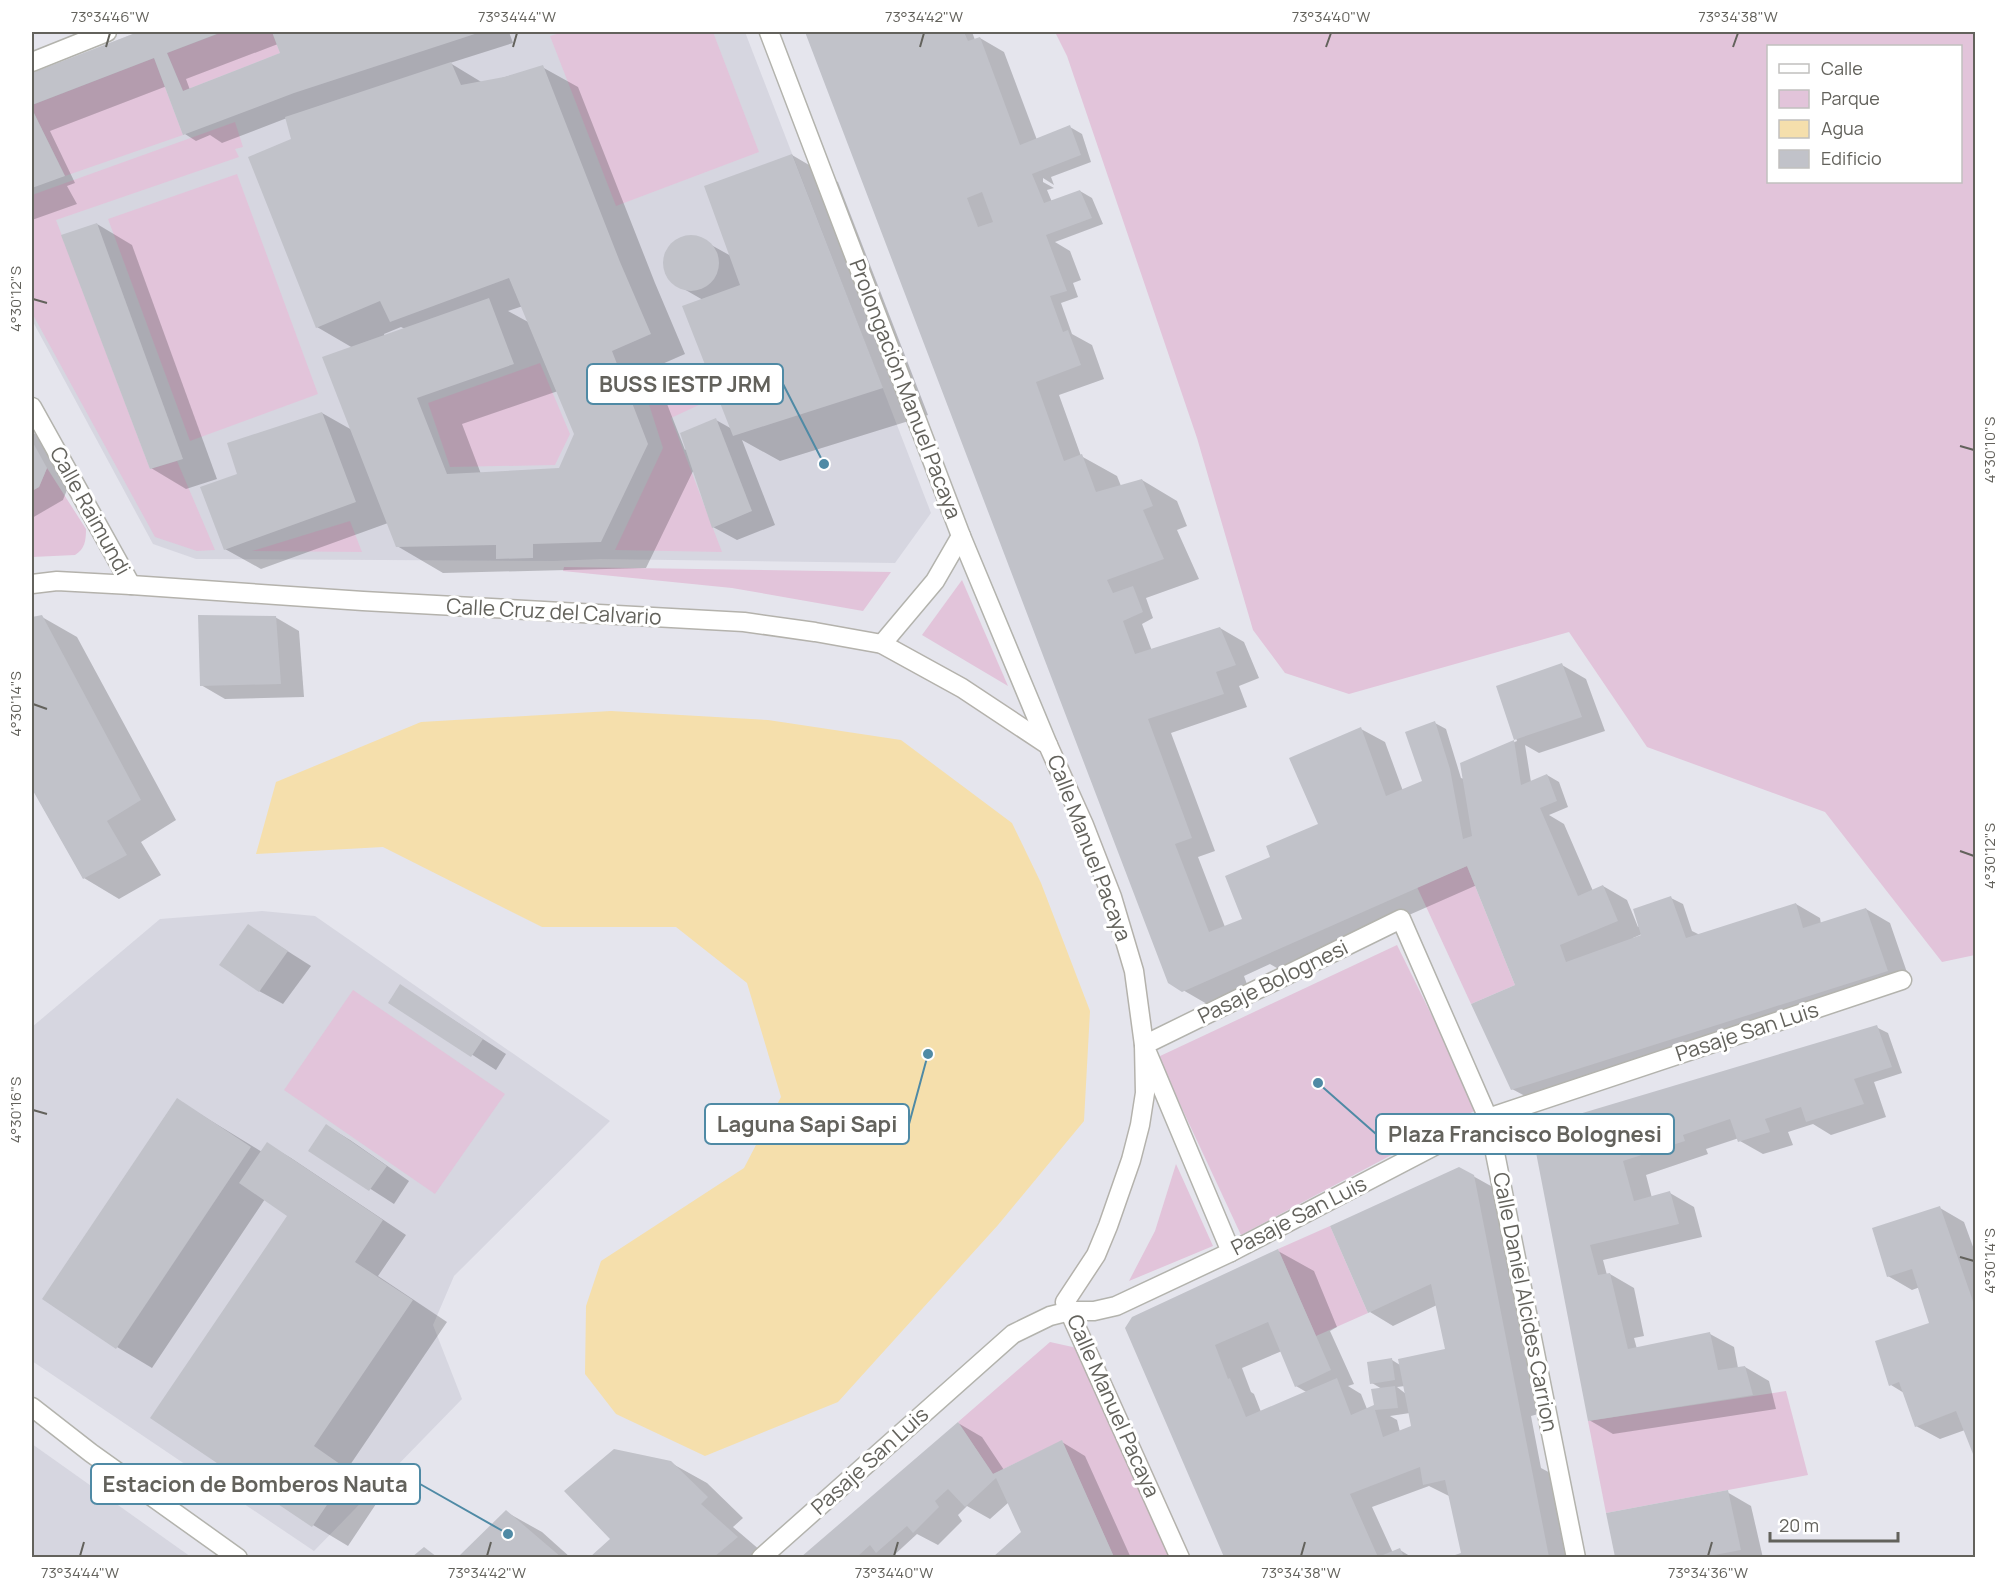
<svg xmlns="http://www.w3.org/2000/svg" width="2007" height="1589" viewBox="0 0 2007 1589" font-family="Manrope,sans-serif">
  <rect width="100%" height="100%" fill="#e5e5ed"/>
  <g fill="#d6d6e0">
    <path d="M 138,32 L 745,32 L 931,513 L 895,563 L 600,559 L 554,561 L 196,559 L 153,544 L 32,320 L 32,73 Z"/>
    <path d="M 262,911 L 315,916 L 610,1121 L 454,1276 L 433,1325 L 462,1399 L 314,1551 L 32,1361 L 32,1027 L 160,919 Z"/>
    <path d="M 32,1444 L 56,1461 L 191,1557 L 32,1557 Z"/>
  </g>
  <g fill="#e2c4da" fill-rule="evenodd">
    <path d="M 223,32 L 272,32 L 280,53 L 183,91 L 167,53 Z"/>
    <path d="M 563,32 L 713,32 L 759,152 L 616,206 L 550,36 Z"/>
    <path d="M 1055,32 L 1975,32 L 1975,955 L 1942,962 L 1825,812 L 1647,747 L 1569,632 L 1349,694 L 1285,673 L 1253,630 L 1197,438 L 1067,56 ZM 1768,46 L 1960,46 L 1960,182 L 1768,182 Z"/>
    <path d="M 154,58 L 183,135 L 65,176 L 32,109 L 32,105 Z"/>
    <path d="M 235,122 L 243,147 L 235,149 L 239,157 L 56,220 L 150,469 L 177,461 L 215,550 L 197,551 L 155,537 L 32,313 L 32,195 Z"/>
    <path d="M 237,174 L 318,394 L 190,441 L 108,219 Z"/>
    <path d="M 540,363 L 570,434 L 555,465 L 450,467 L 428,403 Z"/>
    <path d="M 691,374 L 701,404 L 671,418 L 722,552 L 615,550 L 663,448 L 644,389 Z"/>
    <path d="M 47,468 L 86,529 C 86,540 85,549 75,555 L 32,557 L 32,491 L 39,487 Z"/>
    <path d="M 350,521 L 362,552 L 252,551 Z"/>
    <path d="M 564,567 L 891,572 L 863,611 L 732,588 L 563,571 Z"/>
    <path d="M 962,580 L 1008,686 L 922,635 Z"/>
    <path d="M 1467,866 L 1515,985 L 1471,1004 L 1417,887 Z"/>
    <path d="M 1397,945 L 1478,1109 L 1241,1235 L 1158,1057 Z"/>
    <path d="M 353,990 L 505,1094 L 435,1194 L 284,1090 Z"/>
    <path d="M 1176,1164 L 1213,1246 L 1129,1281 L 1155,1231 Z"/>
    <path d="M 1330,1226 L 1368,1313 L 1316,1336 L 1278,1249 Z"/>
    <path d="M 1050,1342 L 1077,1348 L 1171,1557 L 1114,1557 L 1062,1441 L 993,1474 L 958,1422 Z"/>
    <path d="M 1786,1391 L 1808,1475 L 1606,1513 L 1588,1421 Z"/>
  </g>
  <path fill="#f5dfac" d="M 611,711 L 768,720 L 901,740 L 1012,823 L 1041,883 L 1090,1011 L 1084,1121 L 998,1225 L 838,1402 L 705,1456 L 616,1414 L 585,1374 L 586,1306 L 601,1261 L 744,1168 L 781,1097 L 747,983 L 676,927 L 542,927 L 383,847 L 256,854 L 276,782 L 421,722 Z"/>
  <g fill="#0003" fill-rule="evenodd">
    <path d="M 142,32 L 509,32 L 513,43 L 450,63 L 483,83 L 542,67 L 578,87 L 655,283 L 685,354 L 653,368 L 685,450 L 716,420 L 732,429 L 703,300 L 677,285 L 666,271 L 665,263 L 671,246 L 677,240 L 695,236 L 731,256 L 792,155 L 838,182 L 928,415 L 780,461 L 742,440 L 775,525 L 737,540 L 713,527 L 694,469 L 646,568 L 443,573 L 397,546 L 388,523 L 261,569 L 225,549 L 239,475 L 322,413 L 352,430 L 353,348 L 317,327 L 293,140 L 287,118 L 222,143 L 210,135 L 196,141 L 185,134 L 167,86 L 50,131 L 75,183 L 67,186 L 77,204 L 32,220 L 32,75 ZM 278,44 L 282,54 L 190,90 L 186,79 ZM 523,306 L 530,323 L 508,311 ZM 401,327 L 405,329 L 385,337 L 384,334 ZM 558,391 L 575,434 L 560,470 L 481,474 L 462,424 Z"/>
    <path d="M 806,32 L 972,32 L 975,40 L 980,38 L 1004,52 L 1037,140 L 1070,127 L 1082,134 L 1091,162 L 1051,177 L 1054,185 L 1043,178 L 1043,182 L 1054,188 L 1047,190 L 1052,202 L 1080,191 L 1092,198 L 1103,224 L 1055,242 L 1070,251 L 1081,280 L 1073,283 L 1078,297 L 1061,303 L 1072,334 L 1092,345 L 1104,379 L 1059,395 L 1081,456 L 1117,476 L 1121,486 L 1142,480 L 1177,501 L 1187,526 L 1177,530 L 1199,579 L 1146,598 L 1153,618 L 1142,624 L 1152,651 L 1220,628 L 1244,642 L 1259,678 L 1239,686 L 1247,707 L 1171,733 L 1215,851 L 1198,857 L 1225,927 L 1244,920 L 1272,858 L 1319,825 L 1361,729 L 1385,742 L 1403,791 L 1424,782 L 1435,723 L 1446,729 L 1461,778 L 1464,779 L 1489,753 L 1517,741 L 1498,687 L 1562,665 L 1586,679 L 1605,731 L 1539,753 L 1525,745 L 1531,782 L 1547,775 L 1559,782 L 1568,807 L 1549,815 L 1564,824 L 1593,891 L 1603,886 L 1627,900 L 1638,927 L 1671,898 L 1683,904 L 1692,931 L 1700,935 L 1796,904 L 1820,918 L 1821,924 L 1866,909 L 1890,923 L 1911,984 L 1536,1102 L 1512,1089 L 1516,986 L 1477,885 L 1282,971 L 1270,964 L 1244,976 L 1248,987 L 1207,1004 L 1169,982 ZM 1642,934 L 1646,936 L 1634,940 L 1633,938 Z"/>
    <path d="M 97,224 L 132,245 L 217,479 L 186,489 L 151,468 Z"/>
    <path d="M 32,432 L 47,441 L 70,482 L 63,500 L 32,518 Z"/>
    <path d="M 42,617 L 77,637 L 176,820 L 141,842 L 161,875 L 119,899 L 84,878 L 32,786 L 32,619 Z"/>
    <path d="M 275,617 L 299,631 L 304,697 L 225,699 L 201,685 Z"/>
    <path d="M 248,926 L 311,966 L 283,1004 L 259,991 Z"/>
    <path d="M 401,986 L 506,1054 L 496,1070 L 390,1002 Z"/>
    <path d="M 1876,1027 L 1888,1033 L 1902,1073 L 1874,1082 L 1886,1117 L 1831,1135 L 1813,1124 L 1788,1132 L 1793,1145 L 1763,1154 L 1740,1141 L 1739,1138 L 1706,1149 L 1708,1154 L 1646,1175 L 1652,1198 L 1670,1193 L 1694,1207 L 1702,1237 L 1603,1260 L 1607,1275 L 1610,1274 L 1634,1288 L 1644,1336 L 1634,1338 L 1637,1349 L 1710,1334 L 1734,1347 L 1738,1368 L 1745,1367 L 1769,1381 L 1776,1409 L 1613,1434 L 1589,1420 L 1534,1137 Z"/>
    <path d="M 177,1100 L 262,1152 L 267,1144 L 291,1158 L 406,1235 L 378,1276 L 447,1322 L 348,1468 L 384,1492 L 348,1546 L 313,1525 L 295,1220 L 265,1199 L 152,1368 L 117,1347 Z"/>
    <path d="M 327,1126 L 350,1140 L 409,1181 L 394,1204 L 310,1150 Z"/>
    <path d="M 1473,1176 L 1498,1190 L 1542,1413 L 1531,1416 L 1541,1468 L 1554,1475 L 1570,1558 L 1452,1558 L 1463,1555 L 1451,1497 L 1429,1486 L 1372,1507 L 1393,1553 L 1400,1550 L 1413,1558 L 1226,1558 L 1127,1328 L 1278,1251 L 1314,1271 L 1337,1327 L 1330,1331 L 1354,1384 L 1348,1386 L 1361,1394 L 1367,1409 L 1373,1407 L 1382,1389 L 1372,1383 L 1392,1360 L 1400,1365 L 1447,1350 L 1437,1305 L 1393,1326 L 1370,1312 ZM 1282,1351 L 1296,1386 L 1308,1393 L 1261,1412 L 1254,1394 L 1251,1392 L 1242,1368 ZM 1405,1386 L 1406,1394 L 1397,1387 ZM 1410,1413 L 1413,1427 L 1400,1432 L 1397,1420 L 1390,1416 Z"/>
    <path d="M 1940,1208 L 1964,1222 L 1976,1255 L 1976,1456 L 1965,1430 L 1940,1439 L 1916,1426 L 1904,1393 L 1891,1385 L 1876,1342 L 1931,1324 L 1920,1287 L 1912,1290 L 1888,1276 Z"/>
    <path d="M 958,1423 L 982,1437 L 1004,1470 L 1062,1442 L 1085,1456 L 1131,1558 L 995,1558 L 1021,1534 L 1025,1536 L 1009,1502 L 990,1519 L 967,1506 L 958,1515 L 962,1521 L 938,1545 L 917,1534 L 891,1558 L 803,1558 Z"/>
    <path d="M 671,1463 L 707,1483 L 743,1518 L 733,1527 L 761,1551 L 753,1558 L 594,1558 L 616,1544 Z"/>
    <path d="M 1727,1492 L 1751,1506 L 1763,1558 L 1616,1558 L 1608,1514 Z"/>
    <path d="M 506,1512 L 542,1532 L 571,1558 L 460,1558 Z"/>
  </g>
  <g fill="#c1c2c9" fill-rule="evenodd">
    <path d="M 138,32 L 222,32 L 167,53 L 183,91 L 280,53 L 272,32 L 481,32 L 294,93 L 183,135 L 154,58 L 32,105 L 32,73 Z"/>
    <path d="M 805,32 L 964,32 L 968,41 L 980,37 L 1020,145 L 1070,125 L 1081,155 L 1032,174 L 1044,203 L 1080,190 L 1092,218 L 1046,235 L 1067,291 L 1050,296 L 1063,332 L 1068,330 L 1081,365 L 1036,382 L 1064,461 L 1082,454 L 1096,492 L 1142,479 L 1153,506 L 1143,510 L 1164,559 L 1107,580 L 1113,593 L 1133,586 L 1143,612 L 1123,621 L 1135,654 L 1220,627 L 1236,665 L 1216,672 L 1224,694 L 1148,719 L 1192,838 L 1175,844 L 1209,932 L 1242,919 L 1225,876 L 1270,857 L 1266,846 L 1318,824 L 1289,758 L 1361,727 L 1386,796 L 1422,781 L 1405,732 L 1435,721 L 1450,769 L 1463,839 L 1472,836 L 1460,763 L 1514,740 L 1521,785 L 1547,774 L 1557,801 L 1540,808 L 1578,896 L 1603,885 L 1618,921 L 1560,945 L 1566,962 L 1641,935 L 1633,909 L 1671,896 L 1686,938 L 1796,903 L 1803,928 L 1866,908 L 1888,971 L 1511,1090 L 1471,1004 L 1515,985 L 1467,866 L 1182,992 L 1168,983 ZM 982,192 L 993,222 L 978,227 L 967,198 Z"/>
    <path d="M 451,62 L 461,85 L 504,77 L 543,65 L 620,262 L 651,334 L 612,351 L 648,444 L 601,542 L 533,544 L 533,558 L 496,559 L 496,545 L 396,547 L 322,357 L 489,298 L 514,364 L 417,398 L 447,474 L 559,468 L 574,434 L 509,278 L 390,322 L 380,301 L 316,328 L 248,157 L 291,139 L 285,117 Z"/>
    <path d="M 32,109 L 65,176 L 32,188 Z"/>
    <path d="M 792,154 L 883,388 L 733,436 L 682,306 L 740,285 L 704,186 Z"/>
    <path d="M 97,223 L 183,459 L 150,469 L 61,235 Z"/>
    <circle cx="691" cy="263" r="28"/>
    <path d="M 322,412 L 356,502 L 224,550 L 200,487 L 237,474 L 227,443 Z"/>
    <path d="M 716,418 L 752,511 L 712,528 L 680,433 Z"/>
    <path d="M 32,441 L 47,468 L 39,487 L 32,491 Z"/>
    <path d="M 42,615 L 141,800 L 107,821 L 127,855 L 83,879 L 32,789 L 32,617 Z"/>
    <path d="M 198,615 L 276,616 L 281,684 L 200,686 Z"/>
    <path d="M 1562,663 L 1582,717 L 1514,740 L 1496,686 Z"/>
    <path d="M 248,924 L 288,951 L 259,992 L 219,965 Z"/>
    <path d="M 400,984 L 483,1039 L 471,1057 L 388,1003 Z"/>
    <path d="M 1877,1025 L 1892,1067 L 1854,1079 L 1864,1104 L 1806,1122 L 1801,1107 L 1765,1119 L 1770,1132 L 1738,1142 L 1730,1119 L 1683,1135 L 1685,1141 L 1623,1161 L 1634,1201 L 1670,1191 L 1679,1224 L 1590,1245 L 1598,1275 L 1610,1273 L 1628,1349 L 1710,1332 L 1718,1370 L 1745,1366 L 1753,1395 L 1588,1421 L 1533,1137 L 1539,1126 Z"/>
    <path d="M 177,1098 L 251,1147 L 116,1349 L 42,1299 Z"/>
    <path d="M 326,1124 L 387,1166 L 369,1191 L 308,1151 Z"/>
    <path d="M 267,1142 L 383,1220 L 355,1262 L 413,1300 L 314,1446 L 350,1471 L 312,1527 L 150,1418 L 287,1216 L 239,1183 Z"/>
    <path d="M 1459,1167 L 1474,1175 L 1549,1557 L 1449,1557 L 1461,1553 L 1445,1480 L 1423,1485 L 1420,1467 L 1350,1494 L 1378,1557 L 1400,1548 L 1404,1557 L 1224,1557 L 1125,1328 L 1132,1317 L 1278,1249 L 1331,1370 L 1295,1387 L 1268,1322 L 1215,1345 L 1228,1379 L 1230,1378 L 1246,1417 L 1337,1378 L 1351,1415 L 1374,1405 L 1371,1389 L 1395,1386 L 1398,1408 L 1375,1410 L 1383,1437 L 1411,1426 L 1398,1359 L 1445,1349 L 1431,1284 L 1368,1313 L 1330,1226 Z"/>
    <path d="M 1940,1206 L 1976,1310 L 1975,1459 L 1956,1411 L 1915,1427 L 1899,1382 L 1889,1386 L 1875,1341 L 1929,1323 L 1912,1269 L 1887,1277 L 1872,1228 Z"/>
    <path d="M 1392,1358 L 1395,1380 L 1370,1384 L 1367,1362 Z"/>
    <path d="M 958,1422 L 993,1474 L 1062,1440 L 1114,1557 L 993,1557 L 1021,1532 L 996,1478 L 965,1507 L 948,1489 L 935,1501 L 939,1507 L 913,1533 L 907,1526 L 876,1553 L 870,1545 L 857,1557 L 801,1557 Z"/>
    <path d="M 614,1449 L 671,1461 L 708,1497 L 701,1504 L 738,1537 L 714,1557 L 590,1557 L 610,1539 L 564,1491 Z"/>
    <path d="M 1728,1490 L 1741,1550 L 1704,1557 L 1615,1557 L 1606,1513 Z"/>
    <path d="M 506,1510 L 561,1557 L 458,1557 Z"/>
    <path d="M 424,1547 L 437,1557 L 412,1557 Z"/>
  </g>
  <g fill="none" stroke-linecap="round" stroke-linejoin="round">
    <defs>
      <g id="street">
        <path d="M 769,32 L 961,536 L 1048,745"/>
        <path d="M 32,62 L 107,32"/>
        <path d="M 32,407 L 131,585"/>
        <path d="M 882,644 L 935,581 L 961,536"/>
        <path d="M 1231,1252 L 1144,1045 L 1401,919 L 1488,1118 L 1576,1558"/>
        <path d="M 32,1407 L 91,1453 L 238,1558"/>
        <path d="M 761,1558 L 1013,1334 L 1050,1316 L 1070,1311 L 1094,1311 L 1116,1306 L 1231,1252 L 1488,1118 L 1902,980"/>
      </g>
      <path id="secondary" d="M 32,584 L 57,581 L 131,585 L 363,601 L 744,622 L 815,632 L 882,644 L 962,688 L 1048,745 L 1084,825 L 1112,897 L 1134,971 L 1144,1045 L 1145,1093 L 1140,1125 L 1131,1160 L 1108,1226 L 1096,1255 L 1065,1302 L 1180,1558"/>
    </defs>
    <use href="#street" stroke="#b3b3ad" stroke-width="21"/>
    <use href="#secondary" stroke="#b4b2ac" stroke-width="21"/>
    <use href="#street" stroke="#fff" stroke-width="18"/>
    <use href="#secondary" stroke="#fff" stroke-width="18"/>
  </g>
  <path fill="none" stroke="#63625c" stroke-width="2" d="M 106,47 L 110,33M 513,47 L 517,33M 920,47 L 924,33M 1326,47 L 1331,33M 1733,47 L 1738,33M 33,299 L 47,303M 1960,446 L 1974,450M 33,704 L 47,709M 1960,851 L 1974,856M 33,1110 L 47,1114M 1960,1257 L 1974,1261M 80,1556 L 84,1542M 487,1556 L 491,1542M 894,1556 L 898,1542M 1301,1556 L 1305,1542M 1708,1556 L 1712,1542"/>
  <g text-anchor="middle" stroke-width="6" stroke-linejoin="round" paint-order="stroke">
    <g font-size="21" fill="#63625c" stroke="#fff">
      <text transform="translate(905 389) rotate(69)" y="7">Prolongación Manuel Pacaya</text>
      <text transform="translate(90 511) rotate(61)" y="7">Calle Raimundi</text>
      <text transform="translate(554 612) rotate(3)" y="7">Calle Cruz del Calvario</text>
      <text transform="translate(1089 848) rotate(69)" y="7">Calle Manuel Pacaya</text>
      <text transform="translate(1273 982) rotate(-26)" y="7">Pasaje Bolognesi</text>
      <text transform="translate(1747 1032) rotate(-18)" y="7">Pasaje San Luis</text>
      <text transform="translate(1299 1216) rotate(-27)" y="7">Pasaje San Luis</text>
      <text transform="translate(1525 1302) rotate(79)" y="7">Calle Daniel Alcides Carrion</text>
      <text transform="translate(1113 1406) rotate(66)" y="7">Calle Manuel Pacaya</text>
      <text transform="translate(870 1461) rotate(-42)" y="7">Pasaje San Luis</text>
    </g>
  </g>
  <path fill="none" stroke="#4f8aa5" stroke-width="2" d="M824 464L783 384M928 1054L909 1124M1318 1083L1376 1134M508 1534L420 1484"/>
  <g fill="#4f8aa5" stroke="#fff" stroke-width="2">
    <circle cx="824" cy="464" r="6"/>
    <circle cx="928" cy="1054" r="6"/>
    <circle cx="1318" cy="1083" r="6"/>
    <circle cx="508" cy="1534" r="6"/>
  </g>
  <g fill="#fff" stroke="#4f8aa5" stroke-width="2">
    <rect x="587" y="364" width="196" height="40" rx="6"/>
    <rect x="705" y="1104" width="204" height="40" rx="6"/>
    <rect x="1376" y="1114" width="298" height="40" rx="6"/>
    <rect x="91" y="1464" width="329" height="40" rx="6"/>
  </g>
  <g font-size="22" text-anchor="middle" font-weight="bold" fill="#63625c">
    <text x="685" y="392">BUSS IESTP JRM</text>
    <text x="807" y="1132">Laguna Sapi Sapi</text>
    <text x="1525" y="1142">Plaza Francisco Bolognesi</text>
    <text x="255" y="1492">Estacion de Bomberos Nauta</text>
  </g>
  <rect width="2007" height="1589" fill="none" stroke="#ffffff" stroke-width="66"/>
  <rect x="1767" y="45" width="195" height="138" fill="#ffffff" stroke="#c1c0be" stroke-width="1.5"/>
  <rect x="1779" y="64" width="30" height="9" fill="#ffffff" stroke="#c1c0be" stroke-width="1.5"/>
  <text x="1821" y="75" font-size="18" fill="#63625c">Calle</text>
  <rect x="1779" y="90" width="30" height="18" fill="#e2c4da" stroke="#c1c0be" stroke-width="1.5"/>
  <text x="1821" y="105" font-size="18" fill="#63625c">Parque</text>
  <rect x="1779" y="120" width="30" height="18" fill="#f5dfac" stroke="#c1c0be" stroke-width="1.5"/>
  <text x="1821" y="135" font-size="18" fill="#63625c">Agua</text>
  <rect x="1779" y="150" width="30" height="18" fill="#c1c2c9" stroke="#c1c0be" stroke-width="1.5"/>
  <text x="1821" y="165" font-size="18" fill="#63625c">Edificio</text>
  <path d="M1770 1532v9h128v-9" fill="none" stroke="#63625c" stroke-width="3"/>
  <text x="1779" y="1532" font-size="18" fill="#63625c" stroke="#ffffff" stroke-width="4.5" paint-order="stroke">20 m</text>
  <rect x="33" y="33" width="1941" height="1523" fill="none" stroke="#63625c" stroke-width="2"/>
  <g font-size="15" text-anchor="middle" fill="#63625c">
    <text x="110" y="22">73°34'46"W</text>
    <text x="517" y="22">73°34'44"W</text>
    <text x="924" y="22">73°34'42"W</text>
    <text x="1331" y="22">73°34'40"W</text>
    <text x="1738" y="22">73°34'38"W</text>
    <text transform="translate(16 299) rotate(-90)" y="5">4°30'12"S</text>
    <text transform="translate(1990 450) rotate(-90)" y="5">4°30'10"S</text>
    <text transform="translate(16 704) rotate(-90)" y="5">4°30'14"S</text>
    <text transform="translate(1990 856) rotate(-90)" y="5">4°30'12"S</text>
    <text transform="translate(16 1110) rotate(-90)" y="5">4°30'16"S</text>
    <text transform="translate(1990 1261) rotate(-90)" y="5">4°30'14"S</text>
    <text x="80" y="1578">73°34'44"W</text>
    <text x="487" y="1578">73°34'42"W</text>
    <text x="894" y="1578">73°34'40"W</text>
    <text x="1301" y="1578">73°34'38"W</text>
    <text x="1708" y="1578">73°34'36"W</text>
  </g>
</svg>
